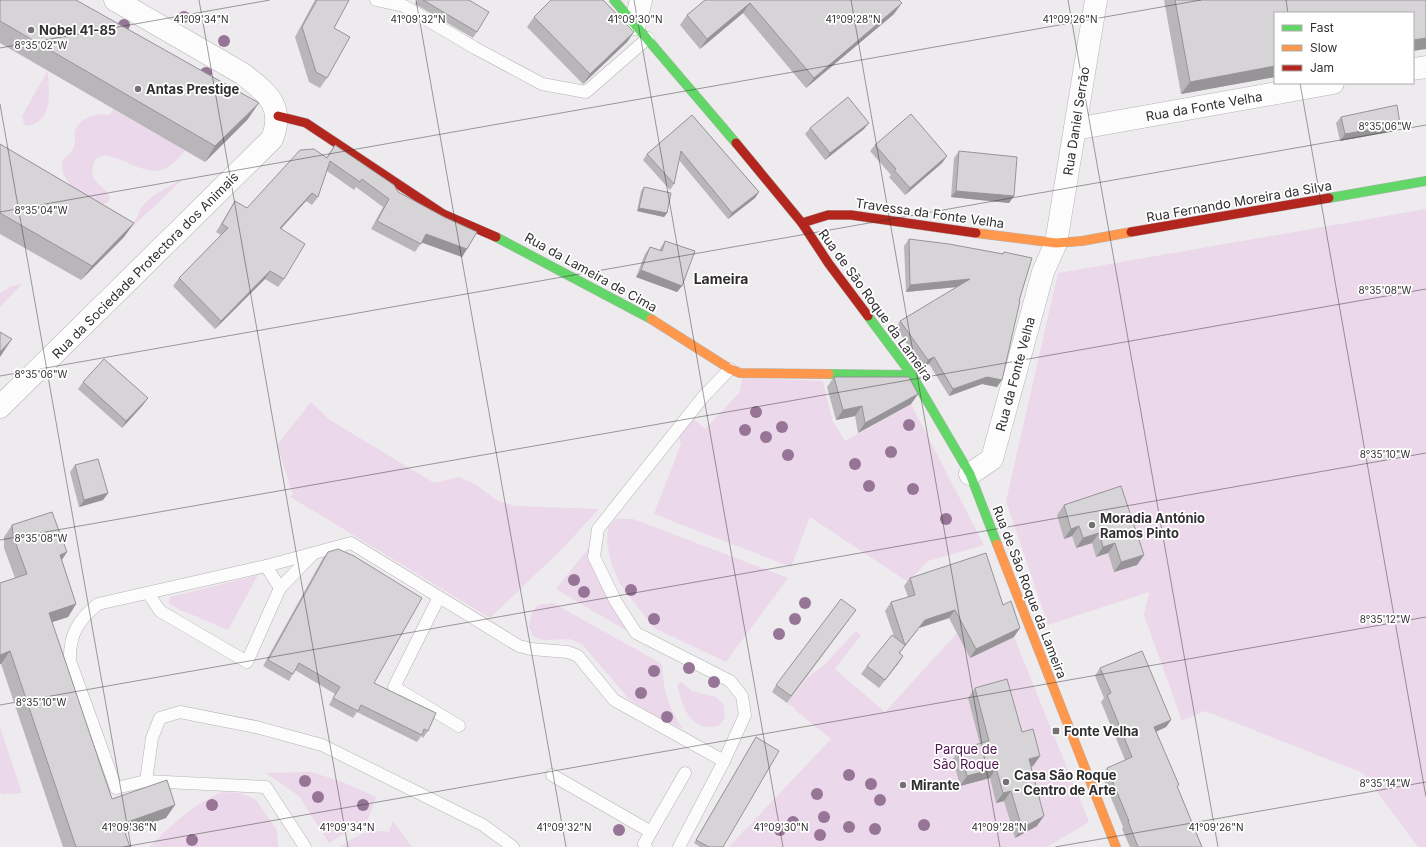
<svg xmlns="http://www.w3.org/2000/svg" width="1426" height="847" viewBox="0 0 1426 847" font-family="Inter,sans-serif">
  <rect width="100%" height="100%" fill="#eeebee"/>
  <g fill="#ebd8ea">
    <path d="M 48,70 C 48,92 55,119 28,126 L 24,124 L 22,116 Z"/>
    <path d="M 113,109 L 185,150 C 159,188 139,164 106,155 L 95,159 C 86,186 102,180 110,198 L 107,203 L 97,205 L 68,190 L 71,186 L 63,174 L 62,162 C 65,157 72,152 74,147 C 76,142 74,136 75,131 C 79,117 98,112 110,115 Z"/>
    <path d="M 178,181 L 181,181 L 127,232 L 102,216 L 133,223 C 138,219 138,212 142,207 C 151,195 166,189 178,181 Z"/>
    <path d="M 1426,209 L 1426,847 L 1418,847 L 1363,773 L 1205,711 L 1182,721 L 1144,615 L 1149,592 L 1048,625 L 1006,501 L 1058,273 Z"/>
    <path d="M 22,284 L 0,307 L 0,293 L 12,286 Z"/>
    <path d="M 742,378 L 823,381 L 832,420 L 845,441 L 911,404 L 984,545 L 928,561 L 908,582 L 810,517 L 791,567 L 654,514 L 681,444 L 678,434 L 693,418 L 705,429 L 740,392 Z"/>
    <path d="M 311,402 L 330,420 L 434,483 L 459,477 L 475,484 L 498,501 L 515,506 L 599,509 L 563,548 L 490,618 L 289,496 L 293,495 L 277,445 Z"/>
    <path d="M 616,519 L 633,519 L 788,578 L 726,662 L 654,628 L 620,584 L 611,563 L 607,542 L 608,527 Z"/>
    <path d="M 592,544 L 632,634 L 556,589 Z"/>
    <path d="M 258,575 L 228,630 L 176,608 L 169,603 L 170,597 Z"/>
    <path d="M 553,603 L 662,664 C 663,691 668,706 683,729 L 655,716 L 630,700 L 582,644 L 569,639 L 542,640 L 533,636 L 529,627 L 532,612 L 538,605 Z"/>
    <path d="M 1005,609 L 1014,637 L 1089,822 L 1047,847 L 729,847 L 831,739 L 795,710 L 796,708 L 787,704 L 808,677 L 825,664 L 856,631 L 861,635 L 835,669 L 885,712 L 957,633 Z"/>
    <path d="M 681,682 L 692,691 L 716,697 L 724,705 L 725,717 L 719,726 C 690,732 683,708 677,685 Z"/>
    <path d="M 0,727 L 22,793 L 2,794 L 0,792 Z"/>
    <path d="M 311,772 L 340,781 L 376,797 L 368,819 L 329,843 L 299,796 L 266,773 Z"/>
    <path d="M 222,792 L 240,793 L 255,799 L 277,830 L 278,847 L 149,847 C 171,826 193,804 222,792 Z"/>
    <path d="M 393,821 L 412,847 L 339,847 C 358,836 366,828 389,832 Z"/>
  </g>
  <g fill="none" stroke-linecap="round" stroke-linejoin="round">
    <defs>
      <g id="lane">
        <path d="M 376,0 L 404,6 L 475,48 L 542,84 L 586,92 L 648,38"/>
        <path d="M 266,566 L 280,588"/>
        <path d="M 148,593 L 160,611 L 247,662 L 280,588 L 313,554"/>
        <path d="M 439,597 L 394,687 L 459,726"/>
        <path d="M 724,761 L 745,715 L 742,696 L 730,681 L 636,633 L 616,602 L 594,557 L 598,529 L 703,397 L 730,369"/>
        <path d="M 552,775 L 651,832"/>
        <path d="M 146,781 L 116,788 L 70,661 C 69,635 78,620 98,604 L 266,566 L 351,543 L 519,646 L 531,649 L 568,652 L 578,656 L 614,700 L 724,761 L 679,847"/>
        <path d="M 305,847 L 266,787 L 146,781 L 152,738 L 160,718 L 180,712 L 256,727 L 322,745 L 483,825 L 513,847"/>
        <path d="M 646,847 L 644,844 L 685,773"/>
      </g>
      <g id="street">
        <path d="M 635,24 L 641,0"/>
        <path d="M 1413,69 L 1426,67"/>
        <path d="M 1075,129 L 1333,83"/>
        <path d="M 0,407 L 272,139 C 285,106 267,93 243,74 L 115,0"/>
        <path d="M 970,474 L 992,459 L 1043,272 L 1056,243 L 1096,0"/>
      </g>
      <g id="fast">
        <path d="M 614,0 L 736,143"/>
        <path d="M 1329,198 L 1426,181"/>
        <path d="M 496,237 L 651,319"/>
        <path d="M 868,316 L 912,375 L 970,474 L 997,544"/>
        <path d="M 829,374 L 912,375"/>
      </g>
      <g id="slow">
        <path d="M 976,233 L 1056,243 L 1082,241 L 1131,232"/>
        <path d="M 651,319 L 730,369 L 740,373 L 829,374"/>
        <path d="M 997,544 L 1116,847"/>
      </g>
      <g id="jam">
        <path d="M 278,116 L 306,123 L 443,214 L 496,237"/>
        <path d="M 736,143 L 802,223 L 829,264 L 868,316"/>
        <path d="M 802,223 L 828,215 L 851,215 L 976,233"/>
        <path d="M 1131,232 L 1329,198"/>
      </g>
    </defs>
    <use href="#lane" stroke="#b5b3b5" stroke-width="13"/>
    <use href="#street" stroke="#b5b3b5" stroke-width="23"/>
    <use href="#fast" stroke="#b5b3b5" stroke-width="10"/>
    <use href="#slow" stroke="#b5b3b5" stroke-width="10"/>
    <use href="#jam" stroke="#b5b3b5" stroke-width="10"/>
    <use href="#lane" stroke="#fcfcfc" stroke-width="12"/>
    <use href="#street" stroke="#fcfcfc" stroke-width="22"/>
    <use href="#fast" stroke="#63d668" stroke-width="9"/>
    <use href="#slow" stroke="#ff974d" stroke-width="9"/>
    <use href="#jam" stroke="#b3261e" stroke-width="9"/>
  </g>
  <g fill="#967597">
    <circle cx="184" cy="17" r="6"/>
    <circle cx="124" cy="25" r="6"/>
    <circle cx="224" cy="41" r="6"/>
    <circle cx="206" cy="73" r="6"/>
    <circle cx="756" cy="412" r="6"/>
    <circle cx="909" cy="425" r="6"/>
    <circle cx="782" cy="427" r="6"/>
    <circle cx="745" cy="430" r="6"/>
    <circle cx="766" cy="437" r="6"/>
    <circle cx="891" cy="452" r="6"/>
    <circle cx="788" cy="455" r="6"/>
    <circle cx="855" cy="464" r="6"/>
    <circle cx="869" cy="486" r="6"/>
    <circle cx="913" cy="489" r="6"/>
    <circle cx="946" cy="519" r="6"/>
    <circle cx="574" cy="580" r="6"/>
    <circle cx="631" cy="590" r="6"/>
    <circle cx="584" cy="592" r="6"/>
    <circle cx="805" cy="603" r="6"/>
    <circle cx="654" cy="619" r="6"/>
    <circle cx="795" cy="619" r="6"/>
    <circle cx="779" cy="634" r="6"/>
    <circle cx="689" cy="668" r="6"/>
    <circle cx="654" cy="671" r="6"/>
    <circle cx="714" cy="682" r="6"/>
    <circle cx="641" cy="693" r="6"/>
    <circle cx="667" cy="717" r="6"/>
    <circle cx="849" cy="775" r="6"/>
    <circle cx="305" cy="781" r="6"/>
    <circle cx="871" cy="784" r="6"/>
    <circle cx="817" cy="794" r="6"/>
    <circle cx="318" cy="797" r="6"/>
    <circle cx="880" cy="800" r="6"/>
    <circle cx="212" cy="805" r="6"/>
    <circle cx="363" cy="805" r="6"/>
    <circle cx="824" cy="817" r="6"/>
    <circle cx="793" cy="822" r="6"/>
    <circle cx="924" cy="825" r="6"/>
    <circle cx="849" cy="827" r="6"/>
    <circle cx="875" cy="829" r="6"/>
    <circle cx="619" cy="830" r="6"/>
    <circle cx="780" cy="830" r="6"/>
    <circle cx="820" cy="835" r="6"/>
    <circle cx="192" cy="840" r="6"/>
  </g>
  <g fill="#b9b6b9">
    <path d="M 0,0 L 248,119 L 205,162 L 0,43 Z"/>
    <path d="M 315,0 L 349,0 L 334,28 L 327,78 L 320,88 L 309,82 L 295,37 Z"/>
    <path d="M 417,0 L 469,0 L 477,32 L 473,38 L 415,4 Z"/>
    <path d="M 705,0 L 899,0 L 894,14 L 806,88 L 743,13 L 700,49 L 680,25 L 687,15 Z"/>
    <path d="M 1164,0 L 1426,0 L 1275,13 L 1275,77 L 1181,94 Z"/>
    <path d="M 534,17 L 634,32 L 627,42 L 583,84 L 527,27 Z"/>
    <path d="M 692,115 L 759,192 L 755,198 L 728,219 L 679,160 L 674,184 L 670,190 L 643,160 L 647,154 Z"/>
    <path d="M 1341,117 L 1395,131 L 1340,141 L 1336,123 Z"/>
    <path d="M 810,128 L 864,129 L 825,160 L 805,134 Z"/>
    <path d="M 0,144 L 134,223 L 124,237 L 81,280 L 0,234 Z"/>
    <path d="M 335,145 L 398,192 L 467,249 L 462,257 L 422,242 L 415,252 L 371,229 L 383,207 L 356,187 L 354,190 L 327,171 L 318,197 L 312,205 L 306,201 L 281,229 L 284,279 L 278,287 L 265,279 L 215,329 L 173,286 L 179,278 L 221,235 L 216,232 L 230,209 L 235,201 L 247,208 L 326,158 Z"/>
    <path d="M 875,145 L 947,156 L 942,163 L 905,195 L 889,177 L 891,175 L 870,151 Z"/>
    <path d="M 959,151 L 1014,196 L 1009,203 L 951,197 L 954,158 Z"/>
    <path d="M 644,187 L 667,213 L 664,217 L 637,211 L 641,191 Z"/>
    <path d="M 909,239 L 1002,254 L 1004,252 L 1019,301 L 997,387 L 982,384 L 949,396 L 929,364 L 923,367 L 896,328 L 900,321 L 958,287 L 906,292 L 904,246 Z"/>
    <path d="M 665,241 L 682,286 L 677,292 L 636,277 L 645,254 L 650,247 L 659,251 L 661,247 Z"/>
    <path d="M 834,377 L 918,394 L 911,404 L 858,433 L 855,416 L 836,420 L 827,387 Z"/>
    <path d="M 83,382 L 143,405 L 122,428 L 78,389 Z"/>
    <path d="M 75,465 L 108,493 L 103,500 L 79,507 L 70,472 Z"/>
    <path d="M 1064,505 L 1144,555 L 1137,565 L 1114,572 L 1108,553 L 1096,557 L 1092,543 L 1076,548 L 1072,536 L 1064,539 L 1057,515 Z"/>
    <path d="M 12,525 L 67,552 L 62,560 L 76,604 L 68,617 L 52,622 L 112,799 L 166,818 L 125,832 L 130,847 L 63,847 L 1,664 L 0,664 L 0,583 L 15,578 L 4,548 L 4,537 Z"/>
    <path d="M 328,552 L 374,683 L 428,731 L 423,738 L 421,736 L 417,742 L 357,712 L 353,718 L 329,705 L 335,694 L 295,670 L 289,681 L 263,666 L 323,558 Z"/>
    <path d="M 910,578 L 1003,605 L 1014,637 L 970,658 L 949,618 L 919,628 L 900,653 L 903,656 L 879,688 L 861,674 L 867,666 L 894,636 L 885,611 L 891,602 L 908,597 L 904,586 Z"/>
    <path d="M 851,617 L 787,703 L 772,692 L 776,685 Z"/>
    <path d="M 1100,668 L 1171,720 L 1166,727 L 1156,732 L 1177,787 L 1202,847 L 1130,847 L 1122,829 L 1123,827 L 1102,776 L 1107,768 L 1125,760 L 1101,702 L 1104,698 L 1095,676 Z"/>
    <path d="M 975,688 L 1022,732 L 1040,756 L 1033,766 L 1031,766 L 1037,826 L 1015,838 L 1004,801 L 996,803 L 990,778 L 960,786 L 953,759 L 960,749 L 980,744 L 968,698 Z"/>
    <path d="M 756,737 L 723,847 L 700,847 L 694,843 Z"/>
  </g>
  <g fill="#969496">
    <path d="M 750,3 L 743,13 L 700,49 L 707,39 Z"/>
    <path d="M 902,3 L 894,14 L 806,88 L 814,78 Z"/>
    <path d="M 634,32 L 627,42 L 583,84 L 590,74 Z"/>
    <path d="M 1426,38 L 1426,49 L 1413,51 L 1413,40 Z"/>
    <path d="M 1275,66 L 1275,77 L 1181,94 L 1190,82 Z"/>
    <path d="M 259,103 L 248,119 L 205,162 L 215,146 Z"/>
    <path d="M 869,123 L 864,129 L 825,160 L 830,153 Z"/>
    <path d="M 1400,124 L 1395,131 L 1340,141 L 1345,134 Z"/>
    <path d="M 947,156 L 942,163 L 905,195 L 910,188 Z"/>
    <path d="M 956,191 L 1014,196 L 1009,203 L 951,197 Z"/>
    <path d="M 759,192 L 755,198 L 728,219 L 732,213 Z"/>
    <path d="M 312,193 L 306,201 L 274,236 L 280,228 Z"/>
    <path d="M 639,208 L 667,213 L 664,217 L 637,211 Z"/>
    <path d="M 134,223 L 124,237 L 81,280 L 92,266 Z"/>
    <path d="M 426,234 L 467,249 L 462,257 L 420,242 Z"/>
    <path d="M 641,270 L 682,286 L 677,292 L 636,277 Z"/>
    <path d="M 270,271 L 265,279 L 215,329 L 221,321 Z"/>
    <path d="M 970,279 L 966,286 L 906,292 L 910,285 Z"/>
    <path d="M 12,339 L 0,357 L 0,352 Z"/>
    <path d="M 934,357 L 929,364 L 923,367 L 928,360 Z"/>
    <path d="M 987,377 L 1002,380 L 997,387 L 982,384 L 949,396 L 953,389 Z"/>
    <path d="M 918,394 L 911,404 L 858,433 L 865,423 Z"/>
    <path d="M 148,398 L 143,405 L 122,428 L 126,421 Z"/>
    <path d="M 862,406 L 855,416 L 836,420 L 843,410 Z"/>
    <path d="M 108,493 L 103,500 L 79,507 L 84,500 Z"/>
    <path d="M 1079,526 L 1072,536 L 1064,539 L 1071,529 Z"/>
    <path d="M 1099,533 L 1092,543 L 1076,548 L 1083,538 Z"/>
    <path d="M 1115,543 L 1108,553 L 1096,557 L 1103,547 Z"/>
    <path d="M 67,552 L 58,565 L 60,555 Z"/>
    <path d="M 1144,555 L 1137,565 L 1114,572 L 1121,562 Z"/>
    <path d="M 76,604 L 68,617 L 40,626 L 49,613 Z"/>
    <path d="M 955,610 L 949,618 L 919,628 L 893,661 L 925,620 Z"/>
    <path d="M 1020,628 L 1014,637 L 970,658 L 976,649 Z"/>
    <path d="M 10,651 L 1,664 L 0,664 L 0,655 Z"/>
    <path d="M 903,656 L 898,664 L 879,688 Z"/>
    <path d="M 1171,720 L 1166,727 L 1148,735 L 1154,727 Z"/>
    <path d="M 1040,756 L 1033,766 L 1022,769 L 1029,759 Z"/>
    <path d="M 996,768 L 990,778 L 960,786 L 967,776 Z"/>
    <path d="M 1011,791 L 1004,801 L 996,803 L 1003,793 Z"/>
    <path d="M 175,805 L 166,818 L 113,836 L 122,824 Z"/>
    <path d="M 1044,816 L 1037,826 L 1015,838 L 1022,828 Z"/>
  </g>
  <g fill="#d7d4d7" stroke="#969496">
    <path d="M 0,0 L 76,0 L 259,103 L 215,146 L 0,21 Z"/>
    <path d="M 317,0 L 349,0 L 334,28 L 350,37 L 327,78 L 316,72 L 302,27 Z"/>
    <path d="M 423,0 L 469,0 L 489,12 L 477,32 Z"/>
    <path d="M 551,0 L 603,0 L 634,32 L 590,74 L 534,17 Z"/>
    <path d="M 705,0 L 899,0 L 902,3 L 814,78 L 750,3 L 707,39 L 687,15 Z"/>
    <path d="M 1175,0 L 1426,0 L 1426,38 L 1413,40 L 1413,13 L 1275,13 L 1275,66 L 1190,82 Z"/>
    <path d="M 848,97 L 869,123 L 830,153 L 810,128 Z"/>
    <path d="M 1397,105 L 1400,124 L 1345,134 L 1341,117 Z"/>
    <path d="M 911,114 L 947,156 L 910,188 L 894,170 L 896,169 L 875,145 Z"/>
    <path d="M 692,115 L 759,192 L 732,213 L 681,151 L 674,184 L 647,154 Z"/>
    <path d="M 0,144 L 134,223 L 92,266 L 0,213 Z"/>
    <path d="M 335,145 L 394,185 L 398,192 L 444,217 L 477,232 L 467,249 L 426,234 L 421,244 L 377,221 L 389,199 L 362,179 L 360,182 L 330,161 L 318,197 L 312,193 L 280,228 L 305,244 L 284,279 L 270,271 L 221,321 L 179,278 L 228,228 L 222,224 L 235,201 L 247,208 L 300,150 L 314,149 L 327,158 Z"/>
    <path d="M 959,151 L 1017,157 L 1014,196 L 956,191 Z"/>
    <path d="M 644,187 L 671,193 L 667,213 L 639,208 Z"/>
    <path d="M 909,239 L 949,244 L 1003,254 L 1004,252 L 1032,258 L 1019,301 L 1020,301 L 1002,380 L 987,377 L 953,389 L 934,357 L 928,360 L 900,321 L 970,279 L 910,285 Z"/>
    <path d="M 665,241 L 695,251 L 682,286 L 641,270 L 650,247 L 662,251 Z"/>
    <path d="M 0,332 L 12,339 L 0,352 Z"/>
    <path d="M 104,359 L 148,398 L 126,421 L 83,382 Z"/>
    <path d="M 834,377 L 909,377 L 918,394 L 865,423 L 862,406 L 843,410 Z"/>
    <path d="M 98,459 L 108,493 L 84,500 L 75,465 Z"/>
    <path d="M 1121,486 L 1144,555 L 1121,562 L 1115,543 L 1103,547 L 1099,533 L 1083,538 L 1079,526 L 1071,529 L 1064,505 Z"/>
    <path d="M 52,512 L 67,552 L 60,555 L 76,604 L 49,613 L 112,799 L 167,780 L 175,805 L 122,824 L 130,847 L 76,847 L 10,651 L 0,655 L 0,583 L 27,574 L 13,536 L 12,525 Z"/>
    <path d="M 338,549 L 354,556 L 422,598 L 374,683 L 436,713 L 428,731 L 424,729 L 422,735 L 361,705 L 358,711 L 333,698 L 340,687 L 299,663 L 293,674 L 268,660 L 328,552 Z"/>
    <path d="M 986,553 L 1003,605 L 1011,601 L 1020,628 L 976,649 L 955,610 L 925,620 L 899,653 L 903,656 L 885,680 L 867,666 L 892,635 L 905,645 L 891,602 L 915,595 L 910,578 Z"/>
    <path d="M 841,599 L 856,610 L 791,696 L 776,685 Z"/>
    <path d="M 1142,651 L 1171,720 L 1154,727 L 1179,785 L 1177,786 L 1202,847 L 1138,847 L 1128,821 L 1129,821 L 1107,768 L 1132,757 L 1107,695 L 1111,693 L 1100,668 Z"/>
    <path d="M 1007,679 L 1022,732 L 1033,729 L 1040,756 L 1029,759 L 1044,816 L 1022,828 L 1011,791 L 1003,793 L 996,768 L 967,776 L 960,749 L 989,741 L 975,688 Z"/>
    <path d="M 756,737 L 779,751 L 723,847 L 709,847 L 696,840 Z"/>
  </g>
  <path fill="none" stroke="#312f31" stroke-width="1" stroke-opacity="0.45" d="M 199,0 L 348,847M 416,0 L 566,847M 634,0 L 783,847M 851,0 L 1000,847M 1068,0 L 1218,847M 1286,0 L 1288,13M 0,48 L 270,0M 1300,83 L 1426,797M 0,104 L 131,847M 0,212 L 1201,0M 0,376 L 1426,125M 0,540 L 1426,289M 0,705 L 1426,453M 123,847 L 1426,617M 1055,847 L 1426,782"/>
  <g fill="#737173" stroke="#fff" stroke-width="1.5">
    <circle cx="31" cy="30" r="4"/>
    <circle cx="138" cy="89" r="4"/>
    <circle cx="1092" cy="525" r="4"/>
    <rect x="1052" y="727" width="8" height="8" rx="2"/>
    <circle cx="1006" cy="782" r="4"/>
    <circle cx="903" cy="785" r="4"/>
  </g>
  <g text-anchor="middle" stroke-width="3.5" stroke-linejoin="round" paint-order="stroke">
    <g font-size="13" font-weight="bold" fill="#312f31" stroke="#fff" text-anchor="start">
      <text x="39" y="35">Nobel 41-85</text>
      <text x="146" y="94">Antas Prestige</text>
      <text x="1100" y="523">Moradia António<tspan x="1100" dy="15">Ramos Pinto</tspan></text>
      <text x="1064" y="736">Fonte Velha</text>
      <text x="1014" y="780">Casa São Roque<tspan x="1014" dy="15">- Centro de Arte</tspan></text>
      <text x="911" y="790">Mirante</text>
    </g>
    <g font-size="13" fill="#312f31" stroke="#fff">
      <text transform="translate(1204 106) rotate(-10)" y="5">Rua da Fonte Velha</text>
      <text transform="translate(1076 121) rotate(-81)" y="5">Rua Daniel Serrão</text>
      <text transform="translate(1239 201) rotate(-10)" y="5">Rua Fernando Moreira da Silva</text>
      <text transform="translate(930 213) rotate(8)" y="5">Travessa da Fonte Velha</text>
      <text transform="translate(145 265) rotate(-45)" y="5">Rua da Sociedade Protectora dos Animais</text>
      <text transform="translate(591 272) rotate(29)" y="5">Rua da Lameira de Cima</text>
      <text transform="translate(876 305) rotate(54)" y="5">Rua de São Roque da Lameira</text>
      <text transform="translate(1015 374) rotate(-75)" y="5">Rua da Fonte Velha</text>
      <text transform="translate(1030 592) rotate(69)" y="5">Rua de São Roque da Lameira</text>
    </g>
    <g font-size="13" fill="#4e144f" stroke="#fff">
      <text x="966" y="754">Parque de<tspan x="966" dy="15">São Roque</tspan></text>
    </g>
    <g font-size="14" font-weight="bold" fill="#2e2a2e" stroke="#fff">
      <text x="721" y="284">Lameira</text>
    </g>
  </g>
  <g font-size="10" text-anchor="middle" fill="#312f31" stroke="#fff" stroke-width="3.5" stroke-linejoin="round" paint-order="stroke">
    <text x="201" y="23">41°09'34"N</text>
    <text x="418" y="23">41°09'32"N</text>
    <text x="635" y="23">41°09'30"N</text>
    <text x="853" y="23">41°09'28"N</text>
    <text x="1070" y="23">41°09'26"N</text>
    <text x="41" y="49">8°35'02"W</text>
    <text x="1385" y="130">8°35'06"W</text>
    <text x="41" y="214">8°35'04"W</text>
    <text x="1385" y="294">8°35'08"W</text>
    <text x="41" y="378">8°35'06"W</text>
    <text x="1385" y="458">8°35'10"W</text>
    <text x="41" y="542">8°35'08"W</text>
    <text x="1385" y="623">8°35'12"W</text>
    <text x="41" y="706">8°35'10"W</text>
    <text x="1385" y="787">8°35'14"W</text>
    <text x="129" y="831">41°09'36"N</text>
    <text x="347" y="831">41°09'34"N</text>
    <text x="564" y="831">41°09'32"N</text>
    <text x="781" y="831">41°09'30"N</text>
    <text x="999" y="831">41°09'28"N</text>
    <text x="1216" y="831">41°09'26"N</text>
  </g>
  <rect x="1274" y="12" width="140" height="72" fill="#ffffff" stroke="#adacad"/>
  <rect x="1282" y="25" width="20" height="6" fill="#63d668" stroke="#adacad"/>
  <text x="1310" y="32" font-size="12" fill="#312f31">Fast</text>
  <rect x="1282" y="45" width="20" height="6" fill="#ff974d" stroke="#adacad"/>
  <text x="1310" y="52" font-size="12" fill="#312f31">Slow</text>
  <rect x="1282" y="65" width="20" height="6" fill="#b3261e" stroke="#adacad"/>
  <text x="1310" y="72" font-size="12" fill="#312f31">Jam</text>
</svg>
